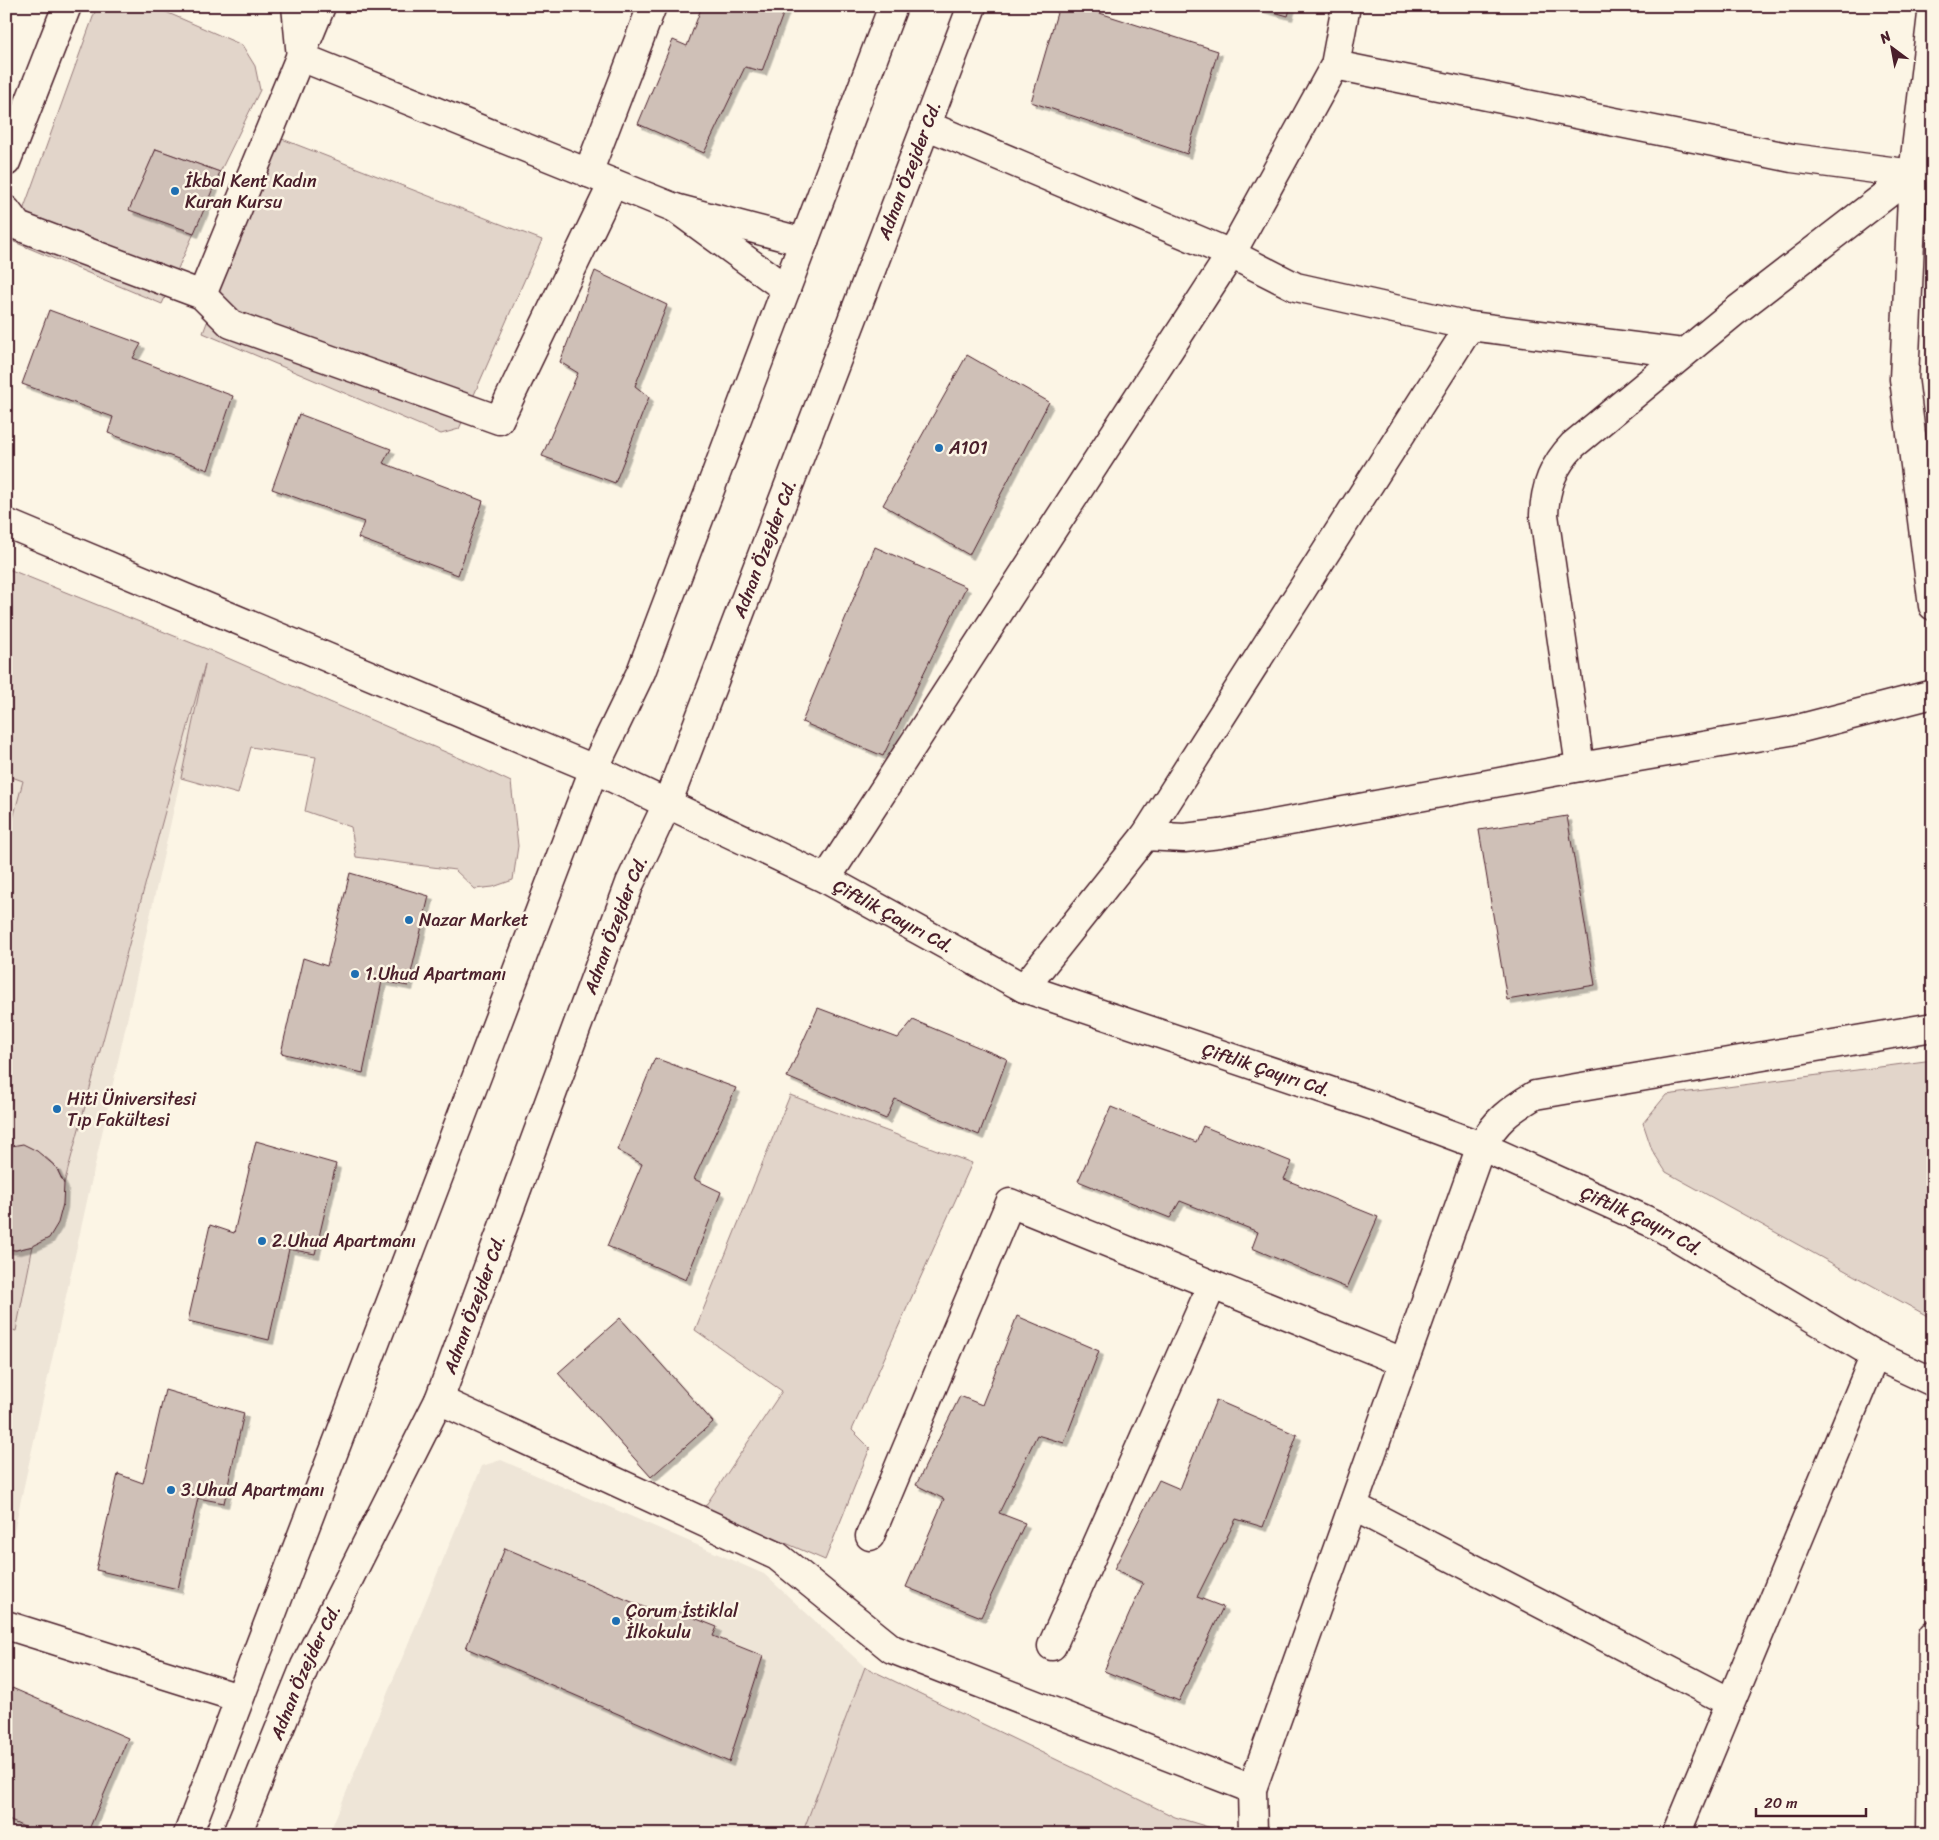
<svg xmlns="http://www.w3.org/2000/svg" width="1939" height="1840" viewBox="0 0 1939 1840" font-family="Sriracha,sans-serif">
  <defs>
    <filter id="shadow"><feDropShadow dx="4.5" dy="4.5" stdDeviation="0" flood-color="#0004"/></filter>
  </defs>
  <rect width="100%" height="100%" fill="#fcf5e5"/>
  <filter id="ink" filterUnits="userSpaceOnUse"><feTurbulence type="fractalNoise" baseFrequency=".02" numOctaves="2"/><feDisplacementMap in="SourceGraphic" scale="10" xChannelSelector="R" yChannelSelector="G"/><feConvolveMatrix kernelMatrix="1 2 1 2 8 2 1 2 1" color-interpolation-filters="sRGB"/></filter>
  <g filter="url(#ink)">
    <g fill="#eee5d7">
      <path d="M 6,568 L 209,650 L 6,1567 Z"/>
      <path d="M 501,1460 L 764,1574 L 865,1667 L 802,1834 L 329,1834 L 482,1466 Z"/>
    </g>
    <g fill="#e2d5ca" stroke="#967a7a">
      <path d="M 97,6 L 152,6 L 242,45 L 255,66 L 260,90 L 220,172 L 156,149 L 130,210 L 194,233 L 162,304 L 12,241 Z"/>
      <path d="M 277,137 L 542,240 L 459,429 L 441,434 L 203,333 Z"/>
      <path d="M 6,568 L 209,650 L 471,763 L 511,782 L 518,846 L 513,880 L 493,887 L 475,889 L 455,870 L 356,857 L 351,827 L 305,811 L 316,757 L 251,747 L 238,794 L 181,778 L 205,664 L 64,1184 C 52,1152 36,1151 6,1147 L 6,845 L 23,781 L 6,775 Z"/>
      <path d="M 1933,1060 L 1933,1319 L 1666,1172 L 1652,1150 L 1643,1123 L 1666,1095 Z"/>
      <path d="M 790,1095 L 972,1163 L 852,1430 L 870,1448 L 825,1560 L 704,1508 L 782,1391 L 695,1330 Z"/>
      <path d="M 33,1246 L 16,1331 L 6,1328 L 6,1249 L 16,1250 Z"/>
      <path d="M 865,1667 L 1175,1817 L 1215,1829 L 1214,1834 L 802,1834 Z"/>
    </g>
    <g fill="#cfc0b7" stroke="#4a1f2b" filter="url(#shadow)">
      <path d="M 702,6 L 786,6 L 762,71 L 745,67 L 704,153 L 638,124 L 673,40 L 687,46 Z"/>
      <path d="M 1059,6 L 1078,6 L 1218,51 L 1187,154 L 1031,102 Z"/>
      <path d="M 1253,6 L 1291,6 L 1288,16 Z"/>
      <path d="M 156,149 L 220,172 L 194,233 L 129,210 Z"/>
      <path d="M 595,271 L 667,305 L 635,386 L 649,397 L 615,483 L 542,456 L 578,373 L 560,362 Z"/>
      <path d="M 49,310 L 141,344 L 133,358 L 233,396 L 208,470 L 108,433 L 113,417 L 22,384 Z"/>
      <path d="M 967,355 L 1049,402 L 969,555 L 883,505 Z"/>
      <path d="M 299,414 L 391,449 L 383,463 L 483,501 L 458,575 L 358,538 L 364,522 L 272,489 Z"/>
      <path d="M 875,547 L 966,587 L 883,756 L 802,722 Z"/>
      <path d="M 1567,816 L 1595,985 L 1507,1000 L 1479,830 Z"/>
      <path d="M 350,873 L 429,896 L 408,986 L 382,981 L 363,1073 L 281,1053 L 303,958 L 327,966 Z"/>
      <path d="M 818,1008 L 898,1038 L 913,1020 L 1007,1059 L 979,1135 L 895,1099 L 886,1119 L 787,1077 Z"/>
      <path d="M 655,1058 L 736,1088 L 694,1179 L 721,1192 L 686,1280 L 607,1246 L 642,1164 L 617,1150 Z"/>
      <path d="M 1111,1107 L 1196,1142 L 1203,1126 L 1292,1162 L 1284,1179 L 1378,1217 L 1347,1288 L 1252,1248 L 1258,1232 L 1180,1201 L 1170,1218 L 1078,1181 Z"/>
      <path d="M 256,1141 L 336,1164 L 315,1254 L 289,1249 L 269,1340 L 188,1321 L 210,1225 L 234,1233 Z"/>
      <path d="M 23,1144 L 37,1151 L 56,1167 L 64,1184 L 63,1204 L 58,1223 L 49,1238 L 33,1246 L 16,1250 L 6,1249 L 6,1147 Z"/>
      <path d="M 1017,1316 L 1099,1351 L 1064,1443 L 1037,1435 L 999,1513 L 1025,1523 L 981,1617 L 906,1587 L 944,1499 L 916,1485 L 960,1396 L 982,1405 Z"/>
      <path d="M 620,1318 L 713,1422 L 651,1477 L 558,1373 Z"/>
      <path d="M 165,1390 L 244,1413 L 224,1503 L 198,1498 L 178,1589 L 96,1570 L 118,1474 L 143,1483 Z"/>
      <path d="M 1216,1400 L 1297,1435 L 1263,1527 L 1236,1519 L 1197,1597 L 1223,1607 L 1179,1701 L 1104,1671 L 1143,1583 L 1114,1569 L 1159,1480 L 1180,1489 Z"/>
      <path d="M 505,1548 L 667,1617 L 669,1608 L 717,1627 L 713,1636 L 763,1656 L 729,1762 L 466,1648 Z"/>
      <path d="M 12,1688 L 128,1738 L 87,1834 L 40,1834 L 6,1819 L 6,1701 Z"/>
    </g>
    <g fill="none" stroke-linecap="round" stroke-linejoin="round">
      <defs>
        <g id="street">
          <path d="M 296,6 L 301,57 L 675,208"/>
          <path d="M 1933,6 L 1913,174 L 1904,379 L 1933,606"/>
          <path d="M 1335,65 L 1792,158 L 1913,174"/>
          <path d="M 926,125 L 1231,254 L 1296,287 L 1470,326 L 1683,353"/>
          <path d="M 6,162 L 67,6"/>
          <path d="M 588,173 L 652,6"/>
          <path d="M 6,210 L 18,226 L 202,295 L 231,324 L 499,420 L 613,183"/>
          <path d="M 786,289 L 675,208 L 804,242"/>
          <path d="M 202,295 L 321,6"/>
          <path id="s1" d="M 6,523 L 594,769 L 826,879 L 1024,988 L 1377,1107 L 1481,1146 L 1657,1225 L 1875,1355 L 1933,1382"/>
          <path d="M 1580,767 L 1544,515 C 1545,487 1553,466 1573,445 L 1733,313 L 1913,174"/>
          <path d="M 1145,836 L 1184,838 L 1220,834 L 1580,767 L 1790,731 L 1933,694"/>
          <path d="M 826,879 L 1231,254 L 1335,65 L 1346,6"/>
          <path d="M 1024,988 L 1145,836 L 1470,326"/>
          <path d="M 439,1400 L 777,1556 L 892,1649 L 1252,1789"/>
          <path d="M 1353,1506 L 1730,1702"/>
          <path d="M 870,1536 L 1010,1203 L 1403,1362"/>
          <path d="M 6,1625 L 239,1698"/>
          <path d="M 1052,1646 L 1212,1285"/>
          <path d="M 1253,1834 L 1252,1789 L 1481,1146 C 1497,1120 1508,1111 1535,1095 L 1933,1027"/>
          <path d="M 1676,1834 L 1875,1355"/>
          <path d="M 1931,1834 L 1933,1635"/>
        </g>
        <g id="secondary">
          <path d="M 188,1834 L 594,769 L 641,672 L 893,6"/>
          <path id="s2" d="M 237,1834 L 305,1666 L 439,1400 L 630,883 L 667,804 L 972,6"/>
        </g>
      </defs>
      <use href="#street" stroke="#4a1f2b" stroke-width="31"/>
      <use href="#secondary" stroke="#4a1f2b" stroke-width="31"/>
      <use href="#street" stroke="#fcf5e5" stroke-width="28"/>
      <use href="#secondary" stroke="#fcf5e5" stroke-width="28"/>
    </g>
  </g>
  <g fill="#1f6fb2" stroke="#fcf5e5" stroke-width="2">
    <circle cx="175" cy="191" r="5"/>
    <circle cx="939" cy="448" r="5"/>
    <circle cx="409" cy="920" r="5"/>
    <circle cx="355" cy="974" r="5"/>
    <circle cx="57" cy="1109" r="5"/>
    <circle cx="262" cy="1241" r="5"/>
    <circle cx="171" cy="1490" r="5"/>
    <circle cx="616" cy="1621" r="5"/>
  </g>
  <g text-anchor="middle" stroke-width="5" stroke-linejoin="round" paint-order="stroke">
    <g font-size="18" fill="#4a1f2b" stroke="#fcf5e5">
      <text dy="6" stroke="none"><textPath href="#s2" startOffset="1796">Adnan Özejder Cd.</textPath></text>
      <text dy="6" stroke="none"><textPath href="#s2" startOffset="1391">Adnan Özejder Cd.</textPath></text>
      <text dy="6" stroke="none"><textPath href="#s1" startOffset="971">Çiftlik Çayırı Cd.</textPath></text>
      <text dy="6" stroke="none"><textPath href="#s2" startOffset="986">Adnan Özejder Cd.</textPath></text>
      <text dy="6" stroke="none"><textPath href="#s1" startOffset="1376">Çiftlik Çayırı Cd.</textPath></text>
      <text dy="6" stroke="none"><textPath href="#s1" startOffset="1781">Çiftlik Çayırı Cd.</textPath></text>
      <text dy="6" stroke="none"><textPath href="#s2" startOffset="581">Adnan Özejder Cd.</textPath></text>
      <text dy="6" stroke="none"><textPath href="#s2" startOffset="176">Adnan Özejder Cd.</textPath></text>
    </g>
    <g font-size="18" fill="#4a1f2b" stroke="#fcf5e5" text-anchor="start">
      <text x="185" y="187">İkbal Kent Kadın<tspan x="185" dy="21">Kuran Kursu</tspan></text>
      <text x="949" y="454">A101</text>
      <text x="419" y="926">Nazar Market</text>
      <text x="365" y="980">1.Uhud Apartmanı</text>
      <text x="67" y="1105">Hiti Üniversitesi<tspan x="67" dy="21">Tıp Fakültesi</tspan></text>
      <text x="272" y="1247">2.Uhud Apartmanı</text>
      <text x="181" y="1496">3.Uhud Apartmanı</text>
      <text x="626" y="1617">Çorum İstiklal<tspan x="626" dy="21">İlkokulu</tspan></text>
    </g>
  </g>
  <rect width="1939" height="1840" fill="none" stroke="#fcf5e5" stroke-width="25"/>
  <rect x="12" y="12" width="1914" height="1815" fill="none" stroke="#4a1f2b" stroke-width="2" filter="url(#ink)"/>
  <g transform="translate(1892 48) rotate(328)" stroke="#fcf5e5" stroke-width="4" paint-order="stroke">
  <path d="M0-4L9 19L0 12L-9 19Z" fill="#4a1f2b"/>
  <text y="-8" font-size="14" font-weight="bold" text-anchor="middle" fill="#4a1f2b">N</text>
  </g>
  <path d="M1756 1808v8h110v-8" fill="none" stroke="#4a1f2b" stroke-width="2.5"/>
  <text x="1764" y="1808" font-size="15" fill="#4a1f2b" stroke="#fcf5e5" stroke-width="4" paint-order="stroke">20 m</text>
</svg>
